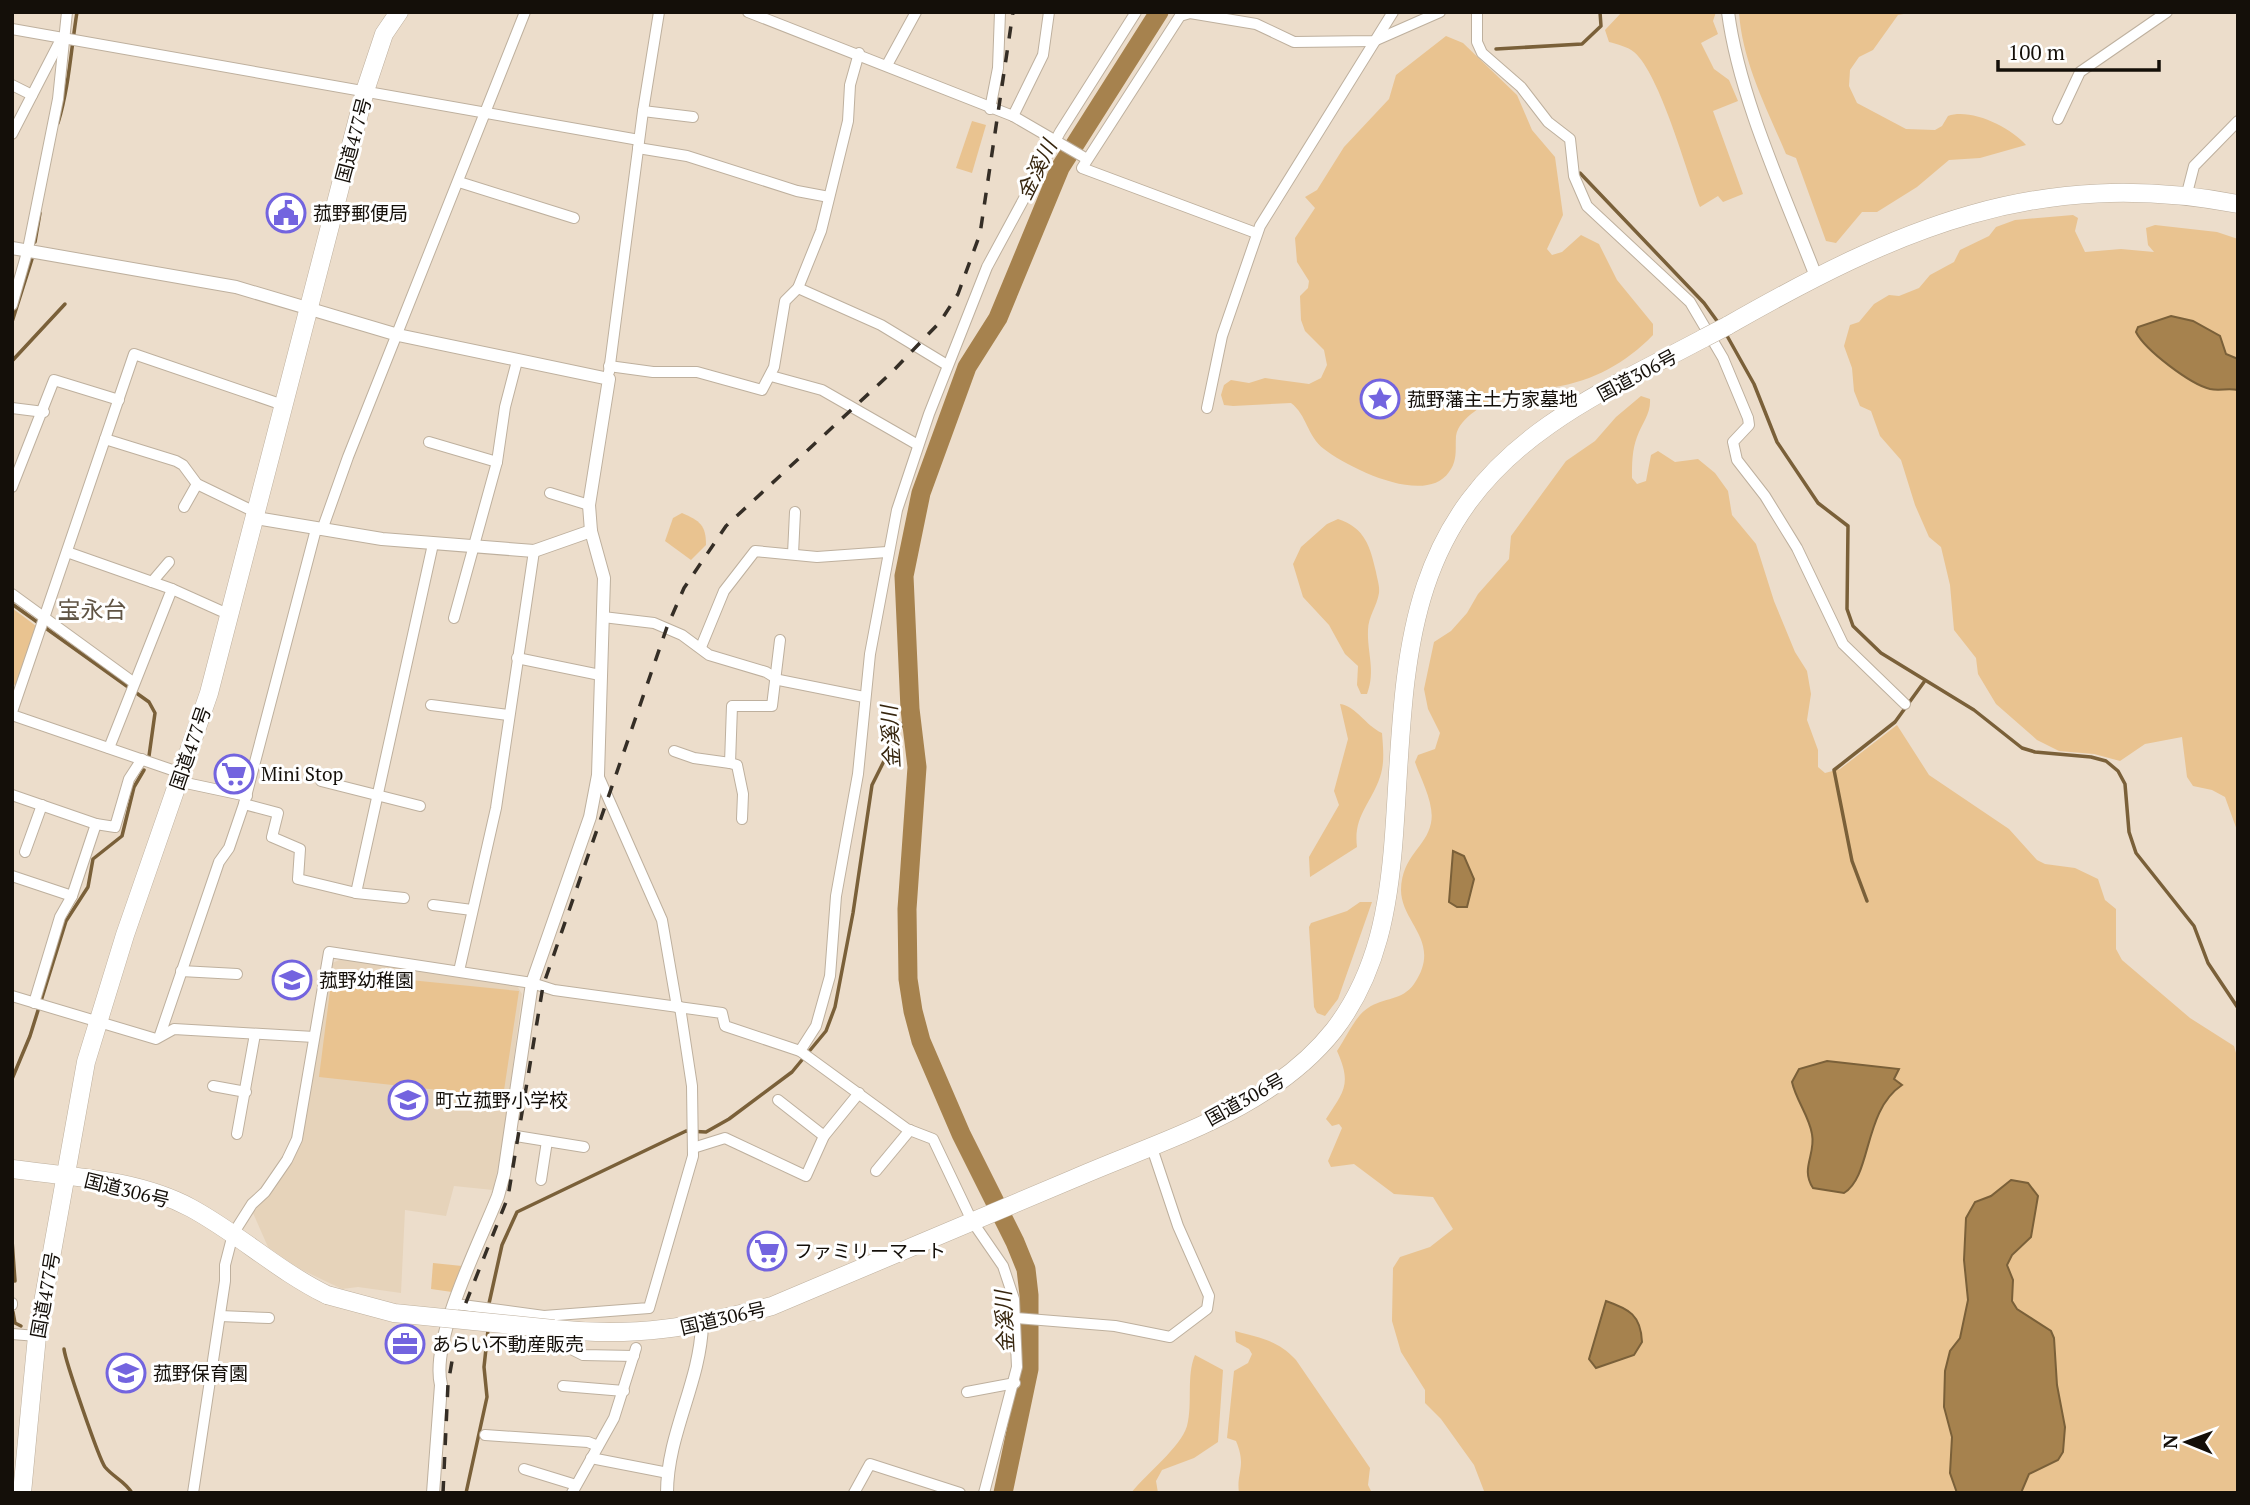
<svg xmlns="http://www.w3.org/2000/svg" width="2250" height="1505" viewBox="0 0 2250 1505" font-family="'PT Serif','Noto Sans JP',serif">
  <rect width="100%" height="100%" fill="#ecddcb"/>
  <path fill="#e6d3ba" d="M 342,959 L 516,984 L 522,994 L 503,1143 L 493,1190 L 454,1186 L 446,1216 L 405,1210 L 401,1293 L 358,1287 L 342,1289 L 298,1268 L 268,1247 L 253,1213 L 291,1163 L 332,963 Z"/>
  <g fill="#e9c390">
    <path d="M 1622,12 L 1716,12 L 1713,21 L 1718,34 L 1701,43 L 1714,69 L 1729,80 L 1738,101 L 1713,111 L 1743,194 L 1723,202 L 1718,196 L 1700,207 C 1687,173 1660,74 1634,52 C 1628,47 1617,44 1609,42 L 1605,30 Z"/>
    <path d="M 1739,12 L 1915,12 L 1898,15 L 1873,50 L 1859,57 L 1850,70 L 1849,86 L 1857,103 L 1906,129 L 1935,130 L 1942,126 L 1948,116 C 1971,108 2010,127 2026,145 L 1980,158 L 1949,160 L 1917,187 L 1877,212 L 1862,212 L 1836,243 L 1826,241 L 1796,158 L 1786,154 C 1767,109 1742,61 1739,12 Z"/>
    <path d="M 1446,36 L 1463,43 L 1517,95 L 1532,130 L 1555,157 L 1563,215 L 1547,249 L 1552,255 L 1562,252 L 1581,235 L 1599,244 L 1617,280 L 1653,324 L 1653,335 C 1626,363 1593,381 1555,387 C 1537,389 1521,387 1503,395 C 1487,403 1459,417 1456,436 C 1455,449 1458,460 1449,472 C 1426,506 1350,469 1324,449 C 1307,436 1307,415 1291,403 L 1233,406 L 1224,405 L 1221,395 L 1224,385 L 1231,380 L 1249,383 L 1265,378 L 1309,384 L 1321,378 L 1327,365 L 1324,350 L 1305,331 L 1301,320 L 1300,296 L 1308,288 L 1309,281 L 1297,262 L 1295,238 L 1315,208 L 1305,197 L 1317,190 L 1344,147 L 1389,99 L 1396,75 Z"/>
    <path d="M 972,121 L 986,125 L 972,173 L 956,168 Z"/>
    <path d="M 2073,215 L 2078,218 L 2075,231 L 2085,252 L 2121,249 L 2154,252 L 2148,245 L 2146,228 L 2155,225 L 2217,232 L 2238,239 L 2238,833 L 2225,797 L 2212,790 L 2193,786 L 2187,777 L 2182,737 L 2145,744 L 2120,761 L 2094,754 L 2059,751 L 2037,740 L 1996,704 L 1978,674 L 1976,658 L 1954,630 L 1950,585 L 1941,547 L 1929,537 L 1915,505 L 1901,460 L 1880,436 L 1871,411 L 1860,406 L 1854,391 L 1852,368 L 1844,346 L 1850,325 L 1859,322 L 1874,304 L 1889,295 L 1899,296 L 1919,288 L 1930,275 L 1954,262 L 1960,250 L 1989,236 L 1996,227 L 2015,220 Z"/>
    <path d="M 1641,396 L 1650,399 C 1651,414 1642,423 1637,437 C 1632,450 1632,464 1632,478 L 1637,484 L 1646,481 L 1651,455 L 1658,451 L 1675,462 L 1698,459 L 1715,473 L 1728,491 L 1732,515 L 1756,544 L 1774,601 L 1795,652 L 1807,671 L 1811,694 L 1807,720 L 1818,750 L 1818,767 L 1825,773 L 1840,769 L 1897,725 L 1929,775 L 2009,829 L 2037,860 L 2045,864 L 2075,868 L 2098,879 L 2105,900 L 2116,909 L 2116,949 L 2122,960 L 2190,1018 L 2234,1046 L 2238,1060 L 2238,1493 L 1490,1493 L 1484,1491 L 1474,1465 L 1441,1419 L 1425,1403 L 1425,1390 L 1401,1352 L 1392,1321 L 1393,1268 L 1400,1257 L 1430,1247 L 1453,1229 L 1433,1197 L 1394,1194 L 1354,1164 L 1331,1167 L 1328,1161 L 1342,1128 L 1339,1124 L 1332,1126 L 1326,1119 C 1344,1091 1352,1084 1337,1051 C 1346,1038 1355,1016 1368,1008 C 1384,997 1402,1001 1414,984 C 1443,942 1401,923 1401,890 C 1402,855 1426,848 1431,823 C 1435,804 1421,780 1415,762 L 1418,755 L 1435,749 L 1440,733 L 1428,709 L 1424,689 L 1434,642 L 1451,631 L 1467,613 L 1478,594 L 1509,559 L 1511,536 L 1566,461 L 1595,441 L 1616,417 Z"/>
    <path d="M 682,513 C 700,521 706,525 706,545 L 691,560 L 665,541 L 673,518 Z"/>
    <path d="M 1338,519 C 1365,528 1370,546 1376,572 C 1377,578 1380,587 1379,593 C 1377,606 1368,617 1368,630 C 1367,653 1376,671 1367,694 L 1361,694 L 1357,685 L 1358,666 L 1345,654 L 1329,625 L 1303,597 L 1293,564 L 1301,547 L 1327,524 Z"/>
    <path d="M 12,608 L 36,626 L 16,685 L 12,684 Z"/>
    <path d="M 1340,704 C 1356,706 1365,725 1382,733 C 1383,747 1385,763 1380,777 C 1371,804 1353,816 1357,847 L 1310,877 L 1309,857 L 1339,805 L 1334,791 L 1348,739 Z"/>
    <path d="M 1360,902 L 1372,902 L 1338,999 L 1325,1016 L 1317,1013 L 1314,1007 L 1309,927 L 1311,923 L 1347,911 Z"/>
    <path d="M 350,974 L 519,991 L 503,1097 L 319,1077 L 331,983 L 335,978 Z"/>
    <path d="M 433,1263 L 462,1266 L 452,1292 L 431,1289 Z"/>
    <path d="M 1235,1331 C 1260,1338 1278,1340 1296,1360 L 1370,1468 L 1368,1485 L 1372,1493 L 1239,1493 C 1236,1472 1247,1467 1236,1441 L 1227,1438 L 1234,1371 L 1248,1363 L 1252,1354 L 1249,1349 L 1236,1342 Z"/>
    <path d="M 1195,1355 L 1223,1370 L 1218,1442 L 1194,1458 L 1162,1470 L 1156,1481 L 1158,1493 L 1131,1493 C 1147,1473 1180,1448 1187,1426 C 1193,1403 1186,1376 1195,1355 Z"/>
  </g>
  <g fill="#a6824e" stroke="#7a6039" stroke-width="2">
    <path d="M 2171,316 L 2193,321 L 2220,336 L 2226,354 L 2238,359 L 2238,390 C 2228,388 2219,391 2210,389 C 2190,384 2145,350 2136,332 L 2138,327 Z"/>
    <path d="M 1453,851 L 1464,856 L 1474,879 L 1467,907 L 1457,907 L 1449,902 Z"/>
    <path d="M 1827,1061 L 1899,1069 L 1894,1079 L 1902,1085 C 1863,1111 1872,1176 1844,1193 L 1813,1188 C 1800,1168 1816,1155 1812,1134 C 1809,1116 1796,1100 1792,1082 L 1799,1069 Z"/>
    <path d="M 2011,1180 L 2028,1183 L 2038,1196 L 2031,1237 L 2012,1255 L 2007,1265 L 2013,1280 L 2012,1301 L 2017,1309 L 2051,1331 L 2054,1338 L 2057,1385 L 2065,1427 L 2063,1452 L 2058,1460 L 2029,1474 L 2021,1493 L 1957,1493 L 1950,1473 L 1952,1437 L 1944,1407 L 1945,1371 L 1950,1351 L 1960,1338 L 1968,1300 L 1964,1260 L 1966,1218 L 1975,1202 L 1991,1196 Z"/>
    <path d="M 1606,1301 C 1629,1309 1641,1315 1642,1342 L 1634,1355 L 1596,1368 L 1589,1359 Z"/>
  </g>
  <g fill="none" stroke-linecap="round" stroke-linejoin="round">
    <g stroke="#7a6039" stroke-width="3.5">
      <path d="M 1496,49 L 1582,44 L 1601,26 L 1600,12"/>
      <path d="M 58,123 C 69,88 71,49 77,12"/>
      <path d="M 1580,173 L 1704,303 L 1720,325"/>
      <path d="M 35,242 L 40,213"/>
      <path d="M 12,322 L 32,259"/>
      <path d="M 1726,334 L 1754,384 L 1777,442 L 1818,503 L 1848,526 L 1847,609 L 1853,626 L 1881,653 L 1974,710 L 2022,748 L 2035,752 L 2091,757 L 2106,761 L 2118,771 L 2125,784 L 2129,832 L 2136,853 L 2194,926 L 2208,963 L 2238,1008"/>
      <path d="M 12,361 L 65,304"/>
      <path d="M 12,604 L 149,702 L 155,713 L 149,756"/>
      <path d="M 1867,901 L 1852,861 L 1834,770 L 1895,722 L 1924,682"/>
      <path d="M 12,1079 L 30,1036 L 66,921 L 88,887 L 93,859 L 122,836 L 134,787 L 144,770"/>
      <path d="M 12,1240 L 15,1281"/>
      <path d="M 488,1308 L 502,1245 L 517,1212 L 686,1131 L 706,1132 L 729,1119 L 792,1072 L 826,1031 L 835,1007 L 853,913 L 872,785 L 910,709"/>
      <path d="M 13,1312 L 15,1323 L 21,1326"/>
      <path d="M 64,1349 C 65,1360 99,1459 105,1467 C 113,1477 125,1481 132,1493"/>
      <path d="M 466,1493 L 487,1397 L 484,1367 L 488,1330"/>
    </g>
    <path stroke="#a6824e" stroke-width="19" d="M 1003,1493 L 1029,1369 L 1029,1295 L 1026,1269 L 1015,1242 L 961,1134 L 921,1041 L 913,1011 L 908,979 L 907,909 L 917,767 L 910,709 L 904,576 L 921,493 L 967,367 L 998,318 L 1060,168 L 1159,12"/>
    <defs>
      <g id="minor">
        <path d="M 748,12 L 1013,116 L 1087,159"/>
        <path d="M 1477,12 L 1477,42 L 1482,53 L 1521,87 L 1548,122 L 1570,139 L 1574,176 L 1587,206 L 1690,302 L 1723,358 L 1748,418 L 1749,425 L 1733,442 L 1737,460 L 1765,496 L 1797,548 L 1843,644 L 1905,704"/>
        <path d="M 12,29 L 639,140"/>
        <path d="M 887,65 L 916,12"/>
        <path d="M 12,85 L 32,95"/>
        <path d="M 990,109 L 998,68 L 1000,12"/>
        <path d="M 643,111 L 693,117"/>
        <path d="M 1013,116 L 1043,55 L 1049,12"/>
        <path d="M 2058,119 L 2080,72 L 2167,12"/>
        <path d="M 12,134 L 59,43"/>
        <path d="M 638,148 L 687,156 L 797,191 L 829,197"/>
        <path d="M 459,182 L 574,218"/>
        <path d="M 2186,197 L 2194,166 L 2238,121"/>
        <path d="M 1256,233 L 1082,168 L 1180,16 L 1190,13 L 1256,24 L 1294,42 L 1374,41 L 1440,12"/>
        <path d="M 798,288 L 881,325 L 947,365"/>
        <path d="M 12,305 L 28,249 L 58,99 L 67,12"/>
        <path d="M 609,366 L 653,372 L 697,372 L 762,390 L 774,367 L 785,301 L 798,288 L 821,231 L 848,121 L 850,85 L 859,53"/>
        <path d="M 609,372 L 643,111 L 659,12"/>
        <path d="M 771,376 L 822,390 L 918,445"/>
        <path d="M 12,408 L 44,412"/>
        <path d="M 1207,408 L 1222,336 L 1260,226 L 1393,12"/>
        <path d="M 105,439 L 176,461 L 183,465 L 197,484 L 257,513"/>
        <path d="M 429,442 L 497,462"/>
        <path d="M 12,487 L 54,380 L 119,400"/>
        <path d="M 550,493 L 589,505"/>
        <path d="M 184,507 L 197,484"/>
        <path d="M 322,530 L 348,457 L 525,12"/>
        <path d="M 67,552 L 172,589 L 109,748"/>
        <path d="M 793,554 L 795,512"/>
        <path d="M 152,582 L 169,562"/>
        <path d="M 172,589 L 230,615"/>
        <path d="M 12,594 L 133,682"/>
        <path d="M 603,617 L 654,623 L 682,635 L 709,655 L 766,672 L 779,680 L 864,697"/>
        <path d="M 454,618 L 497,462 L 505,407 L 517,361"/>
        <path d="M 701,647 L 724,591 L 755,551 L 817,557 L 887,552"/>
        <path d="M 517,658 L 600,675"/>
        <path d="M 431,705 L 508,715"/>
        <path d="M 12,712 L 134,354 L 283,405"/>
        <path d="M 12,715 L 181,773"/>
        <path d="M 674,751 L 694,758 L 730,763 L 732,706 L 772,706 L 780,640"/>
        <path d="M 730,763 L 737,765 L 743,794 L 742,819"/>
        <path d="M 598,775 L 662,920 L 677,1007"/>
        <path d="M 321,781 L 420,806"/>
        <path d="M 186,783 L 247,796"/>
        <path d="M 12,795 L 96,824"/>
        <path d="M 244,804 L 278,813 L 272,837 L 300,849 L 298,879 L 356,893"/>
        <path d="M 25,852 L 42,805"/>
        <path d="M 12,876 L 72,896"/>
        <path d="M 404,898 L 356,893 L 433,544"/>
        <path d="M 433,905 L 472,910"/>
        <path d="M 181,971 L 237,974"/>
        <path d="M 459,971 L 496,808 L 534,551"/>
        <path d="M 12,996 L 156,1039 L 174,1029 L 314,1037"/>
        <path d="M 34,1003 L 60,917 L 72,896 L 96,824 L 115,827 L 129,779 L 142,759"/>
        <path d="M 160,1035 L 219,862 L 229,848 L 244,804 L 316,529"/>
        <path d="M 800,1051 L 816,1026 L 830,976 L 836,896 L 858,774 L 870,654 L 897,510 L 929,414 L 987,267 L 1060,132 L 1136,12"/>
        <path d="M 213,1086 L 246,1092"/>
        <path d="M 778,1100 L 824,1136"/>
        <path d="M 237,1134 L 255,1034"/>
        <path d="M 510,1135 L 584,1147"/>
        <path d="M 693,1148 L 725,1138 L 806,1176 L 824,1136 L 859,1093"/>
        <path d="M 876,1171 L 910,1130"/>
        <path d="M 541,1180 L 547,1141"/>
        <path d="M 12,1303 L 12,1305"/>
        <path d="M 455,1304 L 544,1316"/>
        <path d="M 220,1316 L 269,1318"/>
        <path d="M 1016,1318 L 1115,1326 L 1170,1337 L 1207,1309 L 1209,1296 L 1178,1226 L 1151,1145"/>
        <path d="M 12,1334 L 37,1336"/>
        <path d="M 634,1356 L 583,1355 L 569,1348 L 549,1345 L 542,1337 L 544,1316 L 649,1308 L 693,1156 L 692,1086 L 680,1007"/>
        <path d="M 563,1386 L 624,1391"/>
        <path d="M 967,1392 L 1015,1383"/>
        <path d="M 485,1435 L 588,1442 L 598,1446"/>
        <path d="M 591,1458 L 668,1473"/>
        <path d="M 524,1469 L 576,1485"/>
        <path d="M 193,1493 L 225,1281 L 225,1265 L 233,1234 L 252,1204 L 265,1192 L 287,1160 L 297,1139 L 329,952 L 532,983 L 554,990 L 722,1013 L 725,1026 L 800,1051 L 907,1129 L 933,1139 L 972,1221 L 1003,1266 L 1014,1299 L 1017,1367 L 984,1493"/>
        <path d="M 572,1493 L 614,1418 L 636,1348"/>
        <path d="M 854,1493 L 870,1464 L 960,1493"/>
      </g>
      <g id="tertiary">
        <path d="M 1728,12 C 1739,98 1786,198 1817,279"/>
        <path d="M 12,248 L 236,287 L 398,335 L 609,379 L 589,505 L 591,531 L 604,578 L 598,775 L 590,817 L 532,983 L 504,1174 L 498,1196 C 480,1242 430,1339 441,1385 L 433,1493"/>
        <path d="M 256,518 L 382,539 L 534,551 L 591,531"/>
        <path d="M 667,1493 C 667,1434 700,1383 702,1325"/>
      </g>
      <g id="trunk">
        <path d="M 1727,326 C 1897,229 2038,166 2238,204"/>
        <path d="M 12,1169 C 71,1177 137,1179 191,1208 C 239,1234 278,1271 327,1295"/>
        <path d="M 554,1329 C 637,1338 693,1327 772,1306 C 872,1263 973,1222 1073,1179 C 1162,1140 1271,1110 1334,1030 C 1378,973 1389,905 1394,835 C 1406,670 1397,531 1549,425 C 1597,391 1652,366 1704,338"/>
        <path d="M 22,1493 L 37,1336 L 86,1062 L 125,935 L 209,693 L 365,91 L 384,34 L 399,12"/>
      </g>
    </defs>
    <use href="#minor" stroke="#beb09e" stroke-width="12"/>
    <use href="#tertiary" stroke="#beb09e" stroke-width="14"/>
    <use href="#trunk" stroke="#beb09e" stroke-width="19"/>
    <use href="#minor" stroke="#fff" stroke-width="10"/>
    <use href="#tertiary" stroke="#fff" stroke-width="12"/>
    <use href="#trunk" stroke="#fff" stroke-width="18"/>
    <path stroke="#352e26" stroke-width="3.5" stroke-dasharray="12 12" stroke-linecap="butt" d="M 443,1493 L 448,1384 L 455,1344 L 465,1305 L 508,1197 L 543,986 L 667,627 L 684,588 L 726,526 L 892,372 L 940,322 L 958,294 L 980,234 L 1013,12"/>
    <defs>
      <g id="trunk-bridge">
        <path d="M 1704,338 L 1727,326"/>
        <path d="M 327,1295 L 394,1313 L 554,1329"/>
      </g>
    </defs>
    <use href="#trunk-bridge" stroke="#beb09e" stroke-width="19" stroke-linecap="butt"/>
    <use href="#trunk-bridge" stroke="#fff" stroke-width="18"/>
  </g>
  <defs>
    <symbol id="civic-ring" viewBox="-11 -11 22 22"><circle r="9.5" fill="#fff" stroke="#7364df" stroke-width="1.5"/><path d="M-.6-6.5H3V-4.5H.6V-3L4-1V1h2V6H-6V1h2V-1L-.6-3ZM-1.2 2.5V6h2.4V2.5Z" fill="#7364df"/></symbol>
    <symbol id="sight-ring" viewBox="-11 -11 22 22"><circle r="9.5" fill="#fff" stroke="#7364df" stroke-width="1.5"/><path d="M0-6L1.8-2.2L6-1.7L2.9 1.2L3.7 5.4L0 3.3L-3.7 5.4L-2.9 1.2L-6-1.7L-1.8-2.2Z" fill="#7364df"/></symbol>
    <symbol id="supermarket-ring" viewBox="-11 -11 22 22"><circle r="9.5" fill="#fff" stroke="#7364df" stroke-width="1.5"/><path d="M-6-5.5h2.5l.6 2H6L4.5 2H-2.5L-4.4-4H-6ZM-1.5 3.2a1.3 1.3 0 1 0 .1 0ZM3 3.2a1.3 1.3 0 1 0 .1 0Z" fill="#7364df"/></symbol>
    <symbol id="school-ring" viewBox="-11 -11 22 22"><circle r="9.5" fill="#fff" stroke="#7364df" stroke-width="1.5"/><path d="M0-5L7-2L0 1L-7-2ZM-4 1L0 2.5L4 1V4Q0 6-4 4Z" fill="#7364df"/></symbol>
    <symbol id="office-ring" viewBox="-11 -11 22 22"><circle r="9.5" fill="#fff" stroke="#7364df" stroke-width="1.5"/><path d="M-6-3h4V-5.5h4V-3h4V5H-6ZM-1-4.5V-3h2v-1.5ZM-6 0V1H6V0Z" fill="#7364df"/></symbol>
  </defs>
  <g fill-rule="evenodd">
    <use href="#civic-ring" x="264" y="191" width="44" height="44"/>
    <use href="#sight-ring" x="1358" y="377" width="44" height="44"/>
    <use href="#supermarket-ring" x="212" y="752" width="44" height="44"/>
    <use href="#school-ring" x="270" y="958" width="44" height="44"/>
    <use href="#school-ring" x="386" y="1078" width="44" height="44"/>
    <use href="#supermarket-ring" x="745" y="1229" width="44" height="44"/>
    <use href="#office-ring" x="383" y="1322" width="44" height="44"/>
    <use href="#school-ring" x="104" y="1351" width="44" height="44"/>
  </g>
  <g text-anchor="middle" stroke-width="6" stroke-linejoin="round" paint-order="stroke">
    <g font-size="19" fill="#140f09" stroke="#fff">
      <text transform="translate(353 140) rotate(-75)" y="7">国道477号</text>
      <text transform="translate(1637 375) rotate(-28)" y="7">国道306号</text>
      <text transform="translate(190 748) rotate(-71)" y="7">国道477号</text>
      <text transform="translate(1245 1099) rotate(-29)" y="7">国道306号</text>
      <text transform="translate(127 1190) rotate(14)" y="7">国道306号</text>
      <text transform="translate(45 1295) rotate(-80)" y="7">国道477号</text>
      <text transform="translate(723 1318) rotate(-13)" y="7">国道306号</text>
    </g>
    <g font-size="19" fill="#140f09" stroke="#fff" text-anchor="start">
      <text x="313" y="220">菰野郵便局</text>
      <text x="1407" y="406">菰野藩主土方家墓地</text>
      <text x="261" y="781">Mini Stop</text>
      <text x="319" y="987">菰野幼稚園</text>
      <text x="435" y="1107">町立菰野小学校</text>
      <text x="794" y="1258">ファミリーマート</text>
      <text x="432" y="1351">あらい不動産販売</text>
      <text x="153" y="1380">菰野保育園</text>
    </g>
    <g font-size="21" font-style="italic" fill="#37260e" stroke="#fff">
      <text transform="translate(1037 170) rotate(-64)" y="7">金溪川</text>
      <text transform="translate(891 737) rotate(-93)" y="7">金溪川</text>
      <text transform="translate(1005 1322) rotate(-93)" y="7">金溪川</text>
    </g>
    <g font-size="23" fill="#605444" stroke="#fff">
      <text x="92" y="618">宝永台</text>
    </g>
  </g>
  <rect width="2250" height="1505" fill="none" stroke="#140f09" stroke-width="28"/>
  <g transform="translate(2187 1442) rotate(271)" stroke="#ffffff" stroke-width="5" paint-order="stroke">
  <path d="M0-5L12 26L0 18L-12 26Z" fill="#140f09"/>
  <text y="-10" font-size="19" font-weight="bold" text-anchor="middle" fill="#140f09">N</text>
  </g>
  <path d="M1998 60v10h161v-10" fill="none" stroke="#140f09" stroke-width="3.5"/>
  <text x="2008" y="60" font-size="21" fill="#140f09" stroke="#ffffff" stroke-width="5" paint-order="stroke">100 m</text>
</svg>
